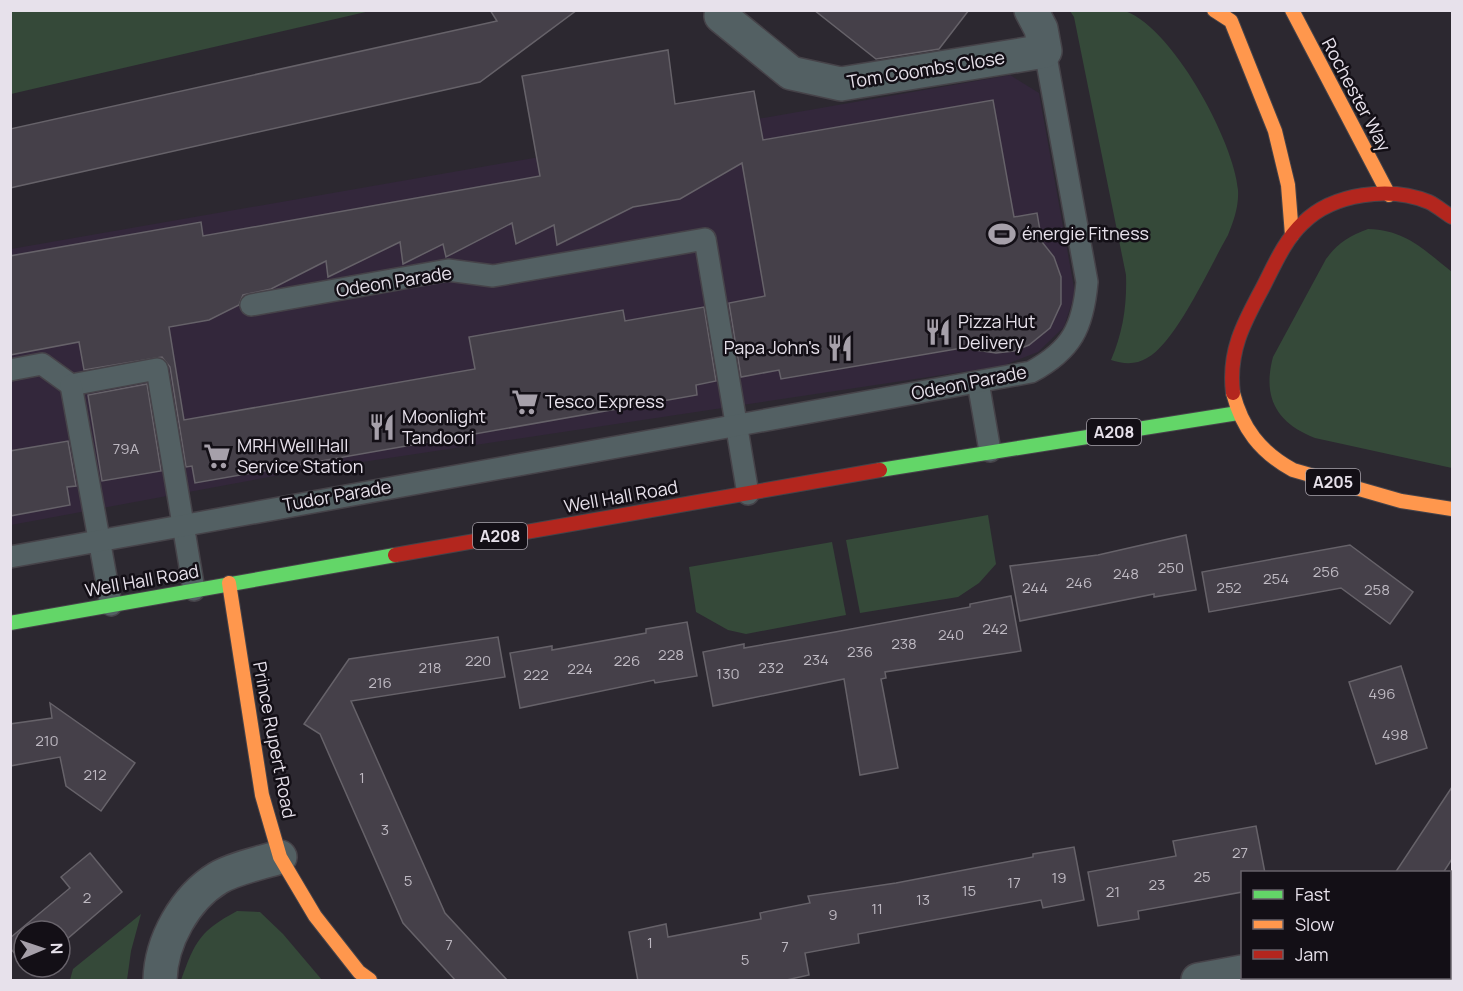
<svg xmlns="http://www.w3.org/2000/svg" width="1463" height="991" viewBox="0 0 1463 991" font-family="Manrope,sans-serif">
  <rect width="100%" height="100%" fill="#2c2830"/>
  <path fill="#33273b" d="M 1010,75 L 1039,93 L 1075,293 L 1064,327 L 1038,352 L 1002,366 L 296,472 L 11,525 L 11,249 Z"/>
  <g fill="#354939">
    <path d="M 11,10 L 370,10 L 370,11 L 11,94 Z"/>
    <path d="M 1070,11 C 1085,10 1105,7 1121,10 C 1170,21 1235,143 1238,190 C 1239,206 1234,220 1228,235 C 1211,264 1176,343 1147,358 C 1136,365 1123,364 1111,360 C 1123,332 1127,305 1126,275 L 1074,17 Z"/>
    <path d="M 1368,229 C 1406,230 1424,250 1452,272 L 1452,468 L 1315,438 C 1277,423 1262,398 1273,357 L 1326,259 C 1338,243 1349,236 1368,229 Z"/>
    <path d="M 988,515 L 996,564 L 979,583 L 958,597 L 860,613 L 846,540 Z"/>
    <path d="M 832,542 L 846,615 L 746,634 L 728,630 L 696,612 L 689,567 Z"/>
    <path d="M 237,911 L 260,912 L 283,934 L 322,980 L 181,980 C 195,941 200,931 237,911 Z"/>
    <path d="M 141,914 L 131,951 L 127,980 L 70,980 L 73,969 Z"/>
  </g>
  <g fill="#454049" stroke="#666269" stroke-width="1.5">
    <path d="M 490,10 L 577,10 L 480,82 L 10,188 L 10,129 L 497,21 Z"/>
    <path d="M 814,10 L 969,10 L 939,49 L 876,59 Z"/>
    <path d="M 668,50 L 675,104 L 754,91 L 763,140 L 993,100 L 1014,217 L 1037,213 L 1042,242 L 1054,257 L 1061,277 L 1061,304 L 1050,328 L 1029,345 L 1014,351 L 996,353 L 962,348 L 781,379 L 779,370 L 741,377 L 729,303 L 765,296 L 742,163 L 680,199 L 633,207 L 557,245 L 554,225 L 516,244 L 512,223 L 446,257 L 443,244 L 403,264 L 400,242 L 328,277 L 326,261 L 271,289 L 243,295 L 239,305 L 209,320 L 169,327 L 184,420 L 475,369 L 469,337 L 623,310 L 625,321 L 704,307 L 716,381 L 696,385 L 697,395 L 195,483 L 192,466 L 186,467 L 170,367 L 162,357 L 84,370 L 79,342 L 10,355 L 10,256 L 201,222 L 203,236 L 540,176 L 522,76 Z"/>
    <path d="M 147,384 L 161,471 L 102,481 L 88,395 Z"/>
    <path d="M 68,441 L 76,486 L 67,487 L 70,505 L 10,516 L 10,451 Z"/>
    <path d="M 1186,535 L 1196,590 L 1154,597 L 1154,594 L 1020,621 L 1010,566 L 1098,555 Z"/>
    <path d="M 1350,545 L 1413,592 L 1390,624 L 1341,588 L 1209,612 L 1202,572 Z"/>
    <path d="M 1011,596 L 1021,651 L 885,672 L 886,678 L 881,679 L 898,768 L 860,775 L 844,679 L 713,706 L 703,652 L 744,644 L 744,648 L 835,632 L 970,607 L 970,604 Z"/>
    <path d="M 687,622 L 697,676 L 655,683 L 654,680 L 520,708 L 510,653 L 552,646 L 552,650 L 646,633 L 646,629 Z"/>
    <path d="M 498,637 L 505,677 L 351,701 L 445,913 L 508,981 L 456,981 L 403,923 L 320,734 L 304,724 L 349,659 Z"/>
    <path d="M 1401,666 L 1427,748 L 1376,764 L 1349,682 Z"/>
    <path d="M 50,703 L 135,763 L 101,811 L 66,786 L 60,757 L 10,766 L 10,724 L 52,718 Z"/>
    <path d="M 1452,787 L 1452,859 L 1443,873 L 1395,873 Z"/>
    <path d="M 1256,826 L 1265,873 L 1242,873 L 1242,892 L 1138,911 L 1139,919 L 1098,926 L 1088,872 L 1176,856 L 1173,841 Z"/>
    <path d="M 1074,847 L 1084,900 L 1043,908 L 1041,900 L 858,934 L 859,943 L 805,953 L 809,975 L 782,981 L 638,981 L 629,932 L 666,924 L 668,937 L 761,919 L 760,913 L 810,903 L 808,896 L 896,883 L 1033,857 L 1033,854 Z"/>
    <path d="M 90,853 L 122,892 L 60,945 L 60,931 L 24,931 L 24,964 L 10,948 L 10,938 L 70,888 L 61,877 Z"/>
  </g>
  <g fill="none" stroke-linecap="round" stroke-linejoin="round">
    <defs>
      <g id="lane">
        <path d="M 251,305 L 448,270 L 493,276 L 705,239 L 748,494"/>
        <path d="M 10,370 L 42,364 L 71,385 L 157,369 L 194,590"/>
        <path d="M 978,382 L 990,451"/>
        <path d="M 71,385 L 111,605"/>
        <path d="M 10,557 L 1031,372 C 1072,350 1083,327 1087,282 L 1045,51"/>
      </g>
      <g id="street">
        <path d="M 721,16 L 791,73 L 841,84 L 1045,51 L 1041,29 L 1031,10"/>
        <path d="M 1450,933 L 1452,932"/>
        <path d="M 160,980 C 161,941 185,898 218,878 C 235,868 261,863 280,857"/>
        <path d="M 1198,980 L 1242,972"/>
      </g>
      <g id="fast">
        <path d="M 880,470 L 1238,413"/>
        <path d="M 10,623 L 395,555"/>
      </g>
      <g id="slow">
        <path d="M 1214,10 L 1231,21 L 1275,131 L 1288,185 L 1292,235"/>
        <path d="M 1292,10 L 1389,195"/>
        <path d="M 1233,393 C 1242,428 1260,452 1293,470 L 1401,501 L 1452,509"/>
        <path d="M 229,583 L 262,795 L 280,857 L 315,916 L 359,972 L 370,980"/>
      </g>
      <g id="jam">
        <path d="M 1233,393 C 1228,352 1243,324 1262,289 C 1274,266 1284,241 1303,223 C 1333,193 1390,186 1429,202 C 1437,206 1444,212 1452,217"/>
        <path d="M 395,555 L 880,470"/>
      </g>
    </defs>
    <use href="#lane" stroke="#464349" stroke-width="24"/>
    <use href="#street" stroke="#464349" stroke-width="36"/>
    <use href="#fast" stroke="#464349" stroke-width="16"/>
    <use href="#slow" stroke="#464349" stroke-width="16"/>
    <use href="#jam" stroke="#464349" stroke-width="16"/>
    <use href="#lane" stroke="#536063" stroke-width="21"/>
    <use href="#street" stroke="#536063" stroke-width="33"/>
    <use href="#fast" stroke="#63d668" stroke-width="14"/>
    <use href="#slow" stroke="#ff974d" stroke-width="14"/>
    <use href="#jam" stroke="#b3261e" stroke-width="14"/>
  </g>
  <defs>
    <symbol id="stadium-bare" viewBox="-9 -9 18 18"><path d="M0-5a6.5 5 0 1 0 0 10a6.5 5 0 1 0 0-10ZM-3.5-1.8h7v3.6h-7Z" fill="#a6a0aa" stroke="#130f16" stroke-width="2.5" paint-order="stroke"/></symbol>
    <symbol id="restaurant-bare" viewBox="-9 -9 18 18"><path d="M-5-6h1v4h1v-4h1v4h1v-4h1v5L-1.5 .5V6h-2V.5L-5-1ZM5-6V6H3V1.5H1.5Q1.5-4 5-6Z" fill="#a6a0aa" stroke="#130f16" stroke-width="2.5" paint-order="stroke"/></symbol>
    <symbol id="supermarket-bare" viewBox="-9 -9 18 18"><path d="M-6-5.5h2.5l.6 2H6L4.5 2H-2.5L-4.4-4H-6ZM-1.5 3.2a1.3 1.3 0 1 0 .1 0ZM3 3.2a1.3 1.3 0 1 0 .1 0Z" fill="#a6a0aa" stroke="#130f16" stroke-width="2.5" paint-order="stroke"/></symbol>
  </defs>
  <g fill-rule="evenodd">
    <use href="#stadium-bare" x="983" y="215" width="38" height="38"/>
    <use href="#restaurant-bare" x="919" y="313" width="38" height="38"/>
    <use href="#restaurant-bare" x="821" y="329" width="38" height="38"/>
    <use href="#supermarket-bare" x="506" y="383" width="38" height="38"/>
    <use href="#restaurant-bare" x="363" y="408" width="38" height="38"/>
    <use href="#supermarket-bare" x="198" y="437" width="38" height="38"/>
  </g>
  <g text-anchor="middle" stroke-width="5" stroke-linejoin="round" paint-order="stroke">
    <g font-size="15" fill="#beb9c2">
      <text x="126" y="454">79A</text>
      <text x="1171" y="573">250</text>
      <text x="1326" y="577">256</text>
      <text x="1126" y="579">248</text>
      <text x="1276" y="584">254</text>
      <text x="1079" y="588">246</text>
      <text x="1035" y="593">244</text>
      <text x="1229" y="593">252</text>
      <text x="1377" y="595">258</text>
      <text x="995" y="634">242</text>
      <text x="951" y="640">240</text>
      <text x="904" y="649">238</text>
      <text x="860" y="657">236</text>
      <text x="671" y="660">228</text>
      <text x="816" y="665">234</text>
      <text x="478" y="666">220</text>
      <text x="627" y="666">226</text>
      <text x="430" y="673">218</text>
      <text x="771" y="673">232</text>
      <text x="580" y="674">224</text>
      <text x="728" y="679">130</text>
      <text x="536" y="680">222</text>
      <text x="380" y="688">216</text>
      <text x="1382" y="699">496</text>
      <text x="1395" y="740">498</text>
      <text x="47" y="746">210</text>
      <text x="95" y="780">212</text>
      <text x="362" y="783">1</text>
      <text x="385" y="835">3</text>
      <text x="1240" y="858">27</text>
      <text x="1202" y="882">25</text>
      <text x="1059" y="883">19</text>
      <text x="408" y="886">5</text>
      <text x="1014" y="888">17</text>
      <text x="1157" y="890">23</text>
      <text x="969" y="896">15</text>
      <text x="1113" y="897">21</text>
      <text x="87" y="903">2</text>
      <text x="923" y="905">13</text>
      <text x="877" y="914">11</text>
      <text x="833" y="920">9</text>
      <text x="650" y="948">1</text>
      <text x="449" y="950">7</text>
      <text x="785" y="952">7</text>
      <text x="745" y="965">5</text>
    </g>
    <g fill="#130f16" stroke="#a7a2ab" stroke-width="1.5">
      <rect x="1087" y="419" width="54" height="26" rx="4.5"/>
      <rect x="1306" y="469" width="54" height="26" rx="4.5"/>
      <rect x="473" y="523" width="54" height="26" rx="4.5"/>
    </g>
    <g font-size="16" font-weight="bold" fill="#e7e1eb">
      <text x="1114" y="438">A208</text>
      <text x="1333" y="488">A205</text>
      <text x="500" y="542">A208</text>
    </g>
    <g font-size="18" fill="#e7e1eb" stroke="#130f16">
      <text transform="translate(926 70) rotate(-9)" y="6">Tom Coombs Close</text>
      <text transform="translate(1356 95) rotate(62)" y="6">Rochester Way</text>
      <text transform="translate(394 282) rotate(-9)" y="6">Odeon Parade</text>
      <text transform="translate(969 383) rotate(-11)" y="6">Odeon Parade</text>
      <text transform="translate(337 496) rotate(-10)" y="6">Tudor Parade</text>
      <text transform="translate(621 497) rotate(-10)" y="6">Well Hall Road</text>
      <text transform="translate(142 581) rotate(-10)" y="6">Well Hall Road</text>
      <text transform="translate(274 740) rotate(79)" y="6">Prince Rupert Road</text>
    </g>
    <g font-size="18" fill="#e7e1eb" stroke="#130f16" text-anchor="start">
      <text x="1022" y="240">énergie Fitness</text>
      <text x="958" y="328">Pizza Hut<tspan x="958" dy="21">Delivery</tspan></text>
      <text x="820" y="354" text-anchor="end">Papa John's</text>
      <text x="545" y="408">Tesco Express</text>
      <text x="402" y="423">Moonlight<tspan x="402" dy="21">Tandoori</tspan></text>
      <text x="237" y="452">MRH Well Hall<tspan x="237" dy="21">Service Station</tspan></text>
    </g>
  </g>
  <rect width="1463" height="991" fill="none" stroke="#e7e1eb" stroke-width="24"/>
  <rect x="1241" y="871" width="210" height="108" fill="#130f16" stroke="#68636b" stroke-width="1.5"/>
  <rect x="1253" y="890" width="30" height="9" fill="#63d668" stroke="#68636b" stroke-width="1.5"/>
  <text x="1295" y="901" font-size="18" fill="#e7e1eb">Fast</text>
  <rect x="1253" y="920" width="30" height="9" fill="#ff974d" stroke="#68636b" stroke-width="1.5"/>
  <text x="1295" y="931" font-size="18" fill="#e7e1eb">Slow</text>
  <rect x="1253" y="950" width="30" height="9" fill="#b3261e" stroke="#68636b" stroke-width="1.5"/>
  <text x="1295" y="961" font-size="18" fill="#e7e1eb">Jam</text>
  <g transform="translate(42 949) rotate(88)"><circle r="28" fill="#130f16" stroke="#68636b" stroke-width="1.5"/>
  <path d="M0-4.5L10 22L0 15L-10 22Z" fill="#a6a0aa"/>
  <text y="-9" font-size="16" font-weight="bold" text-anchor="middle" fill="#e7e1eb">N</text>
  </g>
</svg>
